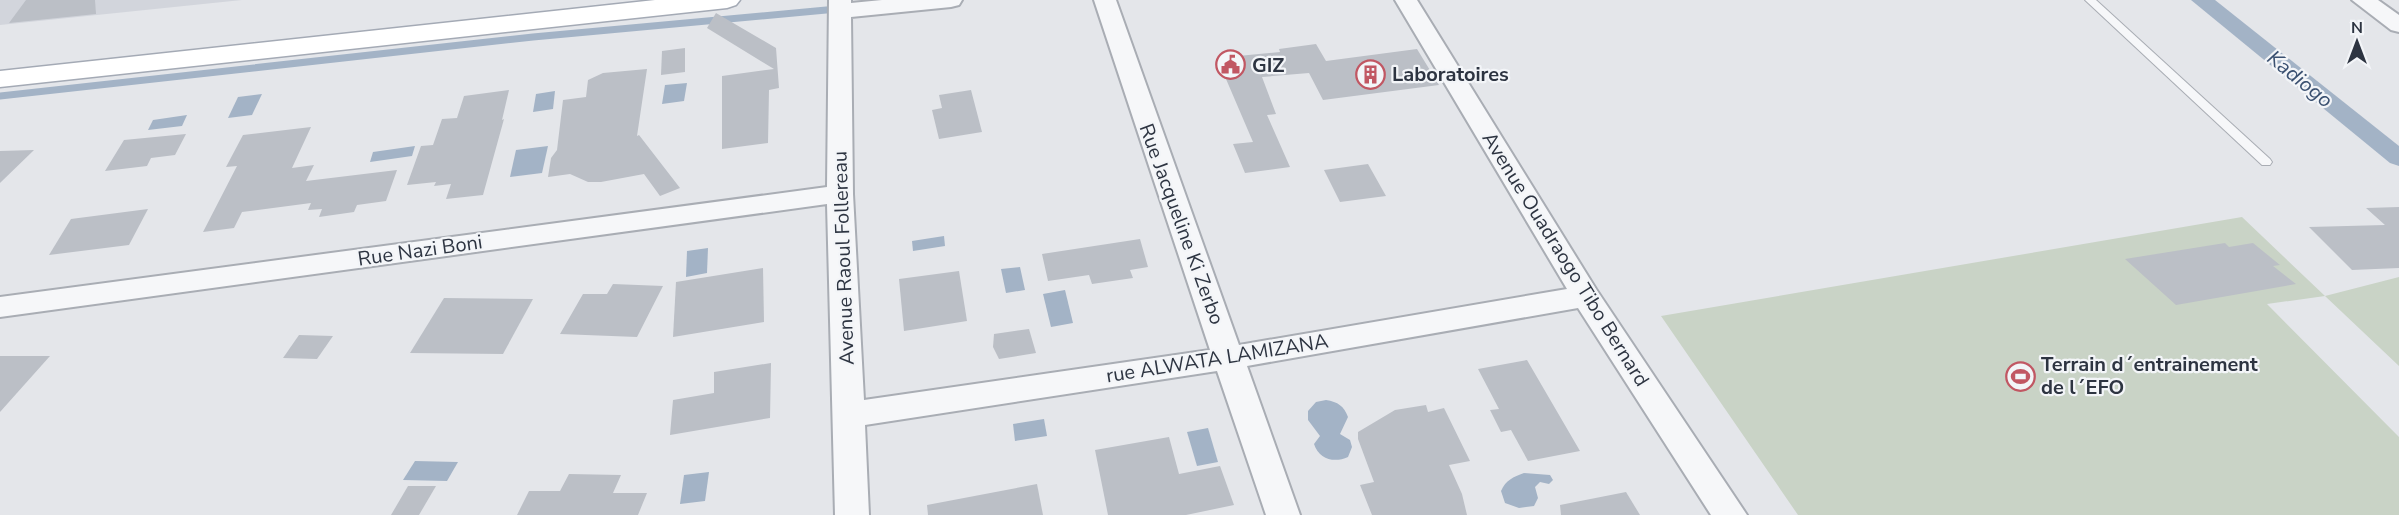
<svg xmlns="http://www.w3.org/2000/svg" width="2399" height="515" viewBox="0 0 2399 515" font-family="'Nunito Sans',sans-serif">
  <rect width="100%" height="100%" fill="#e4e6ea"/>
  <path fill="#d2d5dc" d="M 0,0 L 242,0 L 0,25 Z"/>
  <path fill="#c9d3c6" d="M 2242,217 L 2325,296 L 2399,277 L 2399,366 L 2325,296 L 2267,304 L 2399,437 L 2399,515 L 1798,515 L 1661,316 Z"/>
  <g fill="#a3b3c6">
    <path d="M 687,83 L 684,101 L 662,104 L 665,85 Z"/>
    <path d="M 555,91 L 553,109 L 533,112 L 536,94 Z"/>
    <path d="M 262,94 L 252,115 L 228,118 L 238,97 Z"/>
    <path d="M 187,115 L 182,126 L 148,130 L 153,120 Z"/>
    <path d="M 415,146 L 412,156 L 370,162 L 373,152 Z"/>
    <path d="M 548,146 L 542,173 L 510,177 L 516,150 Z"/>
    <path d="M 944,236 L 945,246 L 913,251 L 912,241 Z"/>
    <path d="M 708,248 L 707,273 L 686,277 L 687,251 Z"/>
    <path d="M 1020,267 L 1025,290 L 1006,293 L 1001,269 Z"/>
    <path d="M 1065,290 L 1073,323 L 1051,327 L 1043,294 Z"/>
    <path d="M 1326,400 C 1338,402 1344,406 1348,417 L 1340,434 L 1350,440 L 1352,447 L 1348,457 C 1335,463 1319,460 1314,444 L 1320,436 L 1308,420 L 1308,411 L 1316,402 Z"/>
    <path d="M 1044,419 L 1047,436 L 1015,441 L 1013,424 Z"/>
    <path d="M 1208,428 L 1218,462 L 1197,466 L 1187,432 Z"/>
    <path d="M 415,461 L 458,462 L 447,481 L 403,480 Z"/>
    <path d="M 709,472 L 705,501 L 680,504 L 684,475 Z"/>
    <path d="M 1524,473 L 1550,475 L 1553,480 L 1549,484 L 1540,482 L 1535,487 L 1538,498 L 1534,506 L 1519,508 L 1505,503 L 1501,491 C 1506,480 1513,477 1524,473 Z"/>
  </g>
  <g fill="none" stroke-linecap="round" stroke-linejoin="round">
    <path stroke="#a3b3c6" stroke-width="7" d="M 0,96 L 533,37 L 837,9"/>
    <path fill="#a3b3c6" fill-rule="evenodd" d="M 2191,0 L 2215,0 L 2399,146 L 2399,166 L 2390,163 Z"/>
  </g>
  <g fill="#bbbfc6">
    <path d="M 26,0 L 95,0 L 96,14 L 9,23 Z"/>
    <path d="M 716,13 L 776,48 L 779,88 L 769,90 L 768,143 L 722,149 L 722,76 L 774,69 L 707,28 Z"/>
    <path d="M 1316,44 L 1326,61 L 1417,49 L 1439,85 L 1323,100 L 1309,73 L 1262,77 L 1276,114 L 1267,115 L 1290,167 L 1245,173 L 1233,144 L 1253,142 L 1217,58 L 1280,52 L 1279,49 Z"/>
    <path d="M 685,48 L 685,72 L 661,75 L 662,51 Z"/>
    <path d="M 647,69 L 637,136 L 639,135 L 680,188 L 660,196 L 644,174 L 601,182 L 588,182 L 570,174 L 548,177 L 551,158 L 557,150 L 563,100 L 586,97 L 588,80 L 603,73 Z"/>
    <path d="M 509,90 L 502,120 L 504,119 L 483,195 L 446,199 L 451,184 L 434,186 L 436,182 L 407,185 L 421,146 L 433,145 L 442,119 L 457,118 L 464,96 Z"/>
    <path d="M 971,90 L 982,132 L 939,139 L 932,110 L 942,108 L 939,95 Z"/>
    <path d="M 311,127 L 292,168 L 314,165 L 306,181 L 397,170 L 386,201 L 357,205 L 354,212 L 319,217 L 322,209 L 308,210 L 311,203 L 242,212 L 234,228 L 203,232 L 237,166 L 226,167 L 243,135 Z"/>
    <path d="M 186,134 L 175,155 L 151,158 L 147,166 L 105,171 L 124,140 Z"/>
    <path d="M 34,150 L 0,183 L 0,151 Z"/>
    <path d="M 1368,164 L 1386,196 L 1340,202 L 1324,170 Z"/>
    <path d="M 2399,207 L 2399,268 L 2352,270 L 2309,227 L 2385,225 L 2366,208 Z"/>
    <path d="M 148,209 L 129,245 L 49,255 L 71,219 Z"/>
    <path d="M 1140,239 L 1148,267 L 1130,270 L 1133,278 L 1092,284 L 1089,275 L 1048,281 L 1042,254 Z"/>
    <path d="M 2225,243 L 2229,247 L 2253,243 L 2280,265 L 2273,266 L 2296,284 L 2176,305 L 2125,259 Z"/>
    <path d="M 763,268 L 764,322 L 673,337 L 676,282 Z"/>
    <path d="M 959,271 L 967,321 L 904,331 L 899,279 Z"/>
    <path d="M 613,284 L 663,286 L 637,337 L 560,334 L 583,294 L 607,294 Z"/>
    <path d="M 444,298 L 533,299 L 503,354 L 410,353 Z"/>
    <path d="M 1029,329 L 1036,353 L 999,359 L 993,347 L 994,334 Z"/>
    <path d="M 299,335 L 333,336 L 317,359 L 283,358 Z"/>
    <path d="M 0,356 L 50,356 L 0,412 Z"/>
    <path d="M 1527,360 L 1580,451 L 1528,461 L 1511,430 L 1501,432 L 1490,410 L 1499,409 L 1478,369 Z"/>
    <path d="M 771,363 L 770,418 L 670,435 L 673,400 L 714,393 L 714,372 Z"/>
    <path d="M 1426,405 L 1428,412 L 1444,408 L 1470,461 L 1449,465 L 1462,494 L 1467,515 L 1372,515 L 1360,485 L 1374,482 L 1358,439 L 1358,432 L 1395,410 Z"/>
    <path d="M 1169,437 L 1179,474 L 1220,466 L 1234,505 L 1186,515 L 1108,515 L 1095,450 Z"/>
    <path d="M 569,474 L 621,475 L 613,493 L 647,493 L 638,515 L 517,515 L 529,491 L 560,491 Z"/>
    <path d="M 1037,484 L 1043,515 L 928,515 L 927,505 Z"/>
    <path d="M 408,486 L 436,486 L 419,515 L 391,515 Z"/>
    <path d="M 1626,492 L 1640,515 L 1561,515 L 1560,505 Z"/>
  </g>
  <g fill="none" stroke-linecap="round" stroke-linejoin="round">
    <defs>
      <path id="service" d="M 2085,0 L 2096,0 L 2270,159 L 2272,162 L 2270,165 L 2262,165 Z"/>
      <g id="minor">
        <path d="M 829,0 L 851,0 L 851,3 L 882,0 L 962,0 L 959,5 L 951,7 L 851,17 L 853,194 L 864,400 L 1210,350 L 1094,0 L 1116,0 L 1239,345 L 1567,289 L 1395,0 L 1417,0 L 1596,289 L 1747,515 L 1711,515 L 1578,308 L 1247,366 L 1300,515 L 1266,515 L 1217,371 L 865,425 L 869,515 L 835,515 L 827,204 L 0,317 L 0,297 L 827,187 Z"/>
        <path d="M 2352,0 L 2378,0 L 2399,15 L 2399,32 L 2391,30 Z"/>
      </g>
      <path id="primary" d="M 655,0 L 740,0 L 736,5 L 727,8 L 0,87 L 0,71 Z"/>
    </defs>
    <use href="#service" stroke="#a9adb4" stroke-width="2"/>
    <use href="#minor" stroke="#a9adb4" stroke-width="4"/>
    <use href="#primary" stroke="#a4aab5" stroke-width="3"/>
    <use href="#service" fill="#f6f7f9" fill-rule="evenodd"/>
    <use href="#minor" fill="#f6f7f9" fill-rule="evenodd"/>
    <use href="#primary" fill="#fff" fill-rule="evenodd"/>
  </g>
  <defs>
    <symbol id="civic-ring" viewBox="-11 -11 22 22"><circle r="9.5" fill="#f3f5f8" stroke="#c15763" stroke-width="1.5"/><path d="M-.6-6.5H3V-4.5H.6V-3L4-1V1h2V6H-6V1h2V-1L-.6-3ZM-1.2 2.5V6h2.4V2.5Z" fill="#c15763"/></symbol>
    <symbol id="building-ring" viewBox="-11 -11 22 22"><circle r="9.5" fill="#f3f5f8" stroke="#c15763" stroke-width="1.5"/><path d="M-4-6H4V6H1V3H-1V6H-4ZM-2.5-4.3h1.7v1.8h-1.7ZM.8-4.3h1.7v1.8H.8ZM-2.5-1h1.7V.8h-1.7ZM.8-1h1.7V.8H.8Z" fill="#c15763"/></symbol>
    <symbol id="stadium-ring" viewBox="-11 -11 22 22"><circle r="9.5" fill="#f3f5f8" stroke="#c15763" stroke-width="1.5"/><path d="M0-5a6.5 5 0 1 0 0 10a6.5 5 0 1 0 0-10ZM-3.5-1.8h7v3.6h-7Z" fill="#c15763"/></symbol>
  </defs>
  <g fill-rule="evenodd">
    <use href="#civic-ring" x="1214" y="48" width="33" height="33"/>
    <use href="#building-ring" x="1354" y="58" width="33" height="33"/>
    <use href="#stadium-ring" x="2004" y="360" width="33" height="33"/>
  </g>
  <g text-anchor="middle" stroke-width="4.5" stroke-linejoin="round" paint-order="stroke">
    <g font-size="20" font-weight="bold" fill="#2d3441" stroke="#f3f5f8" text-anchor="start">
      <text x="1252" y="72">GIZ</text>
      <text x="1392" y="81">Laboratoires</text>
      <text x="2041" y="371">Terrain d´entrainement<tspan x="2041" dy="23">de l´EFO</tspan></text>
    </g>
    <g font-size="20" fill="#2d3441" stroke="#f3f5f8">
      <text transform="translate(1182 224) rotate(70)" y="7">Rue Jacqueline Ki Zerbo</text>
      <text transform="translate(420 250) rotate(-8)" y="7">Rue Nazi Boni</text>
      <text transform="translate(843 258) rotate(-92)" y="7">Avenue Raoul Follereau</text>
      <text transform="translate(1566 259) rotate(58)" y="7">Avenue Ouadraogo Tibo Bernard</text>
      <text transform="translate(1217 358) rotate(-9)" y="7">rue ALWATA LAMIZANA</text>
    </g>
    <g font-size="21" font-style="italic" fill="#3b5171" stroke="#f3f5f8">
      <text transform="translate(2300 79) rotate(39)" y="7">Kadiogo</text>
    </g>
  </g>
  <g transform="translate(2357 42)" stroke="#f3f5f8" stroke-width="4.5" paint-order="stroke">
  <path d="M0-4.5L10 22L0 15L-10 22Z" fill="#2d3441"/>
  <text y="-9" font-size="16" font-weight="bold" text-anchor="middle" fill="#2d3441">N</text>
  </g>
</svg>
